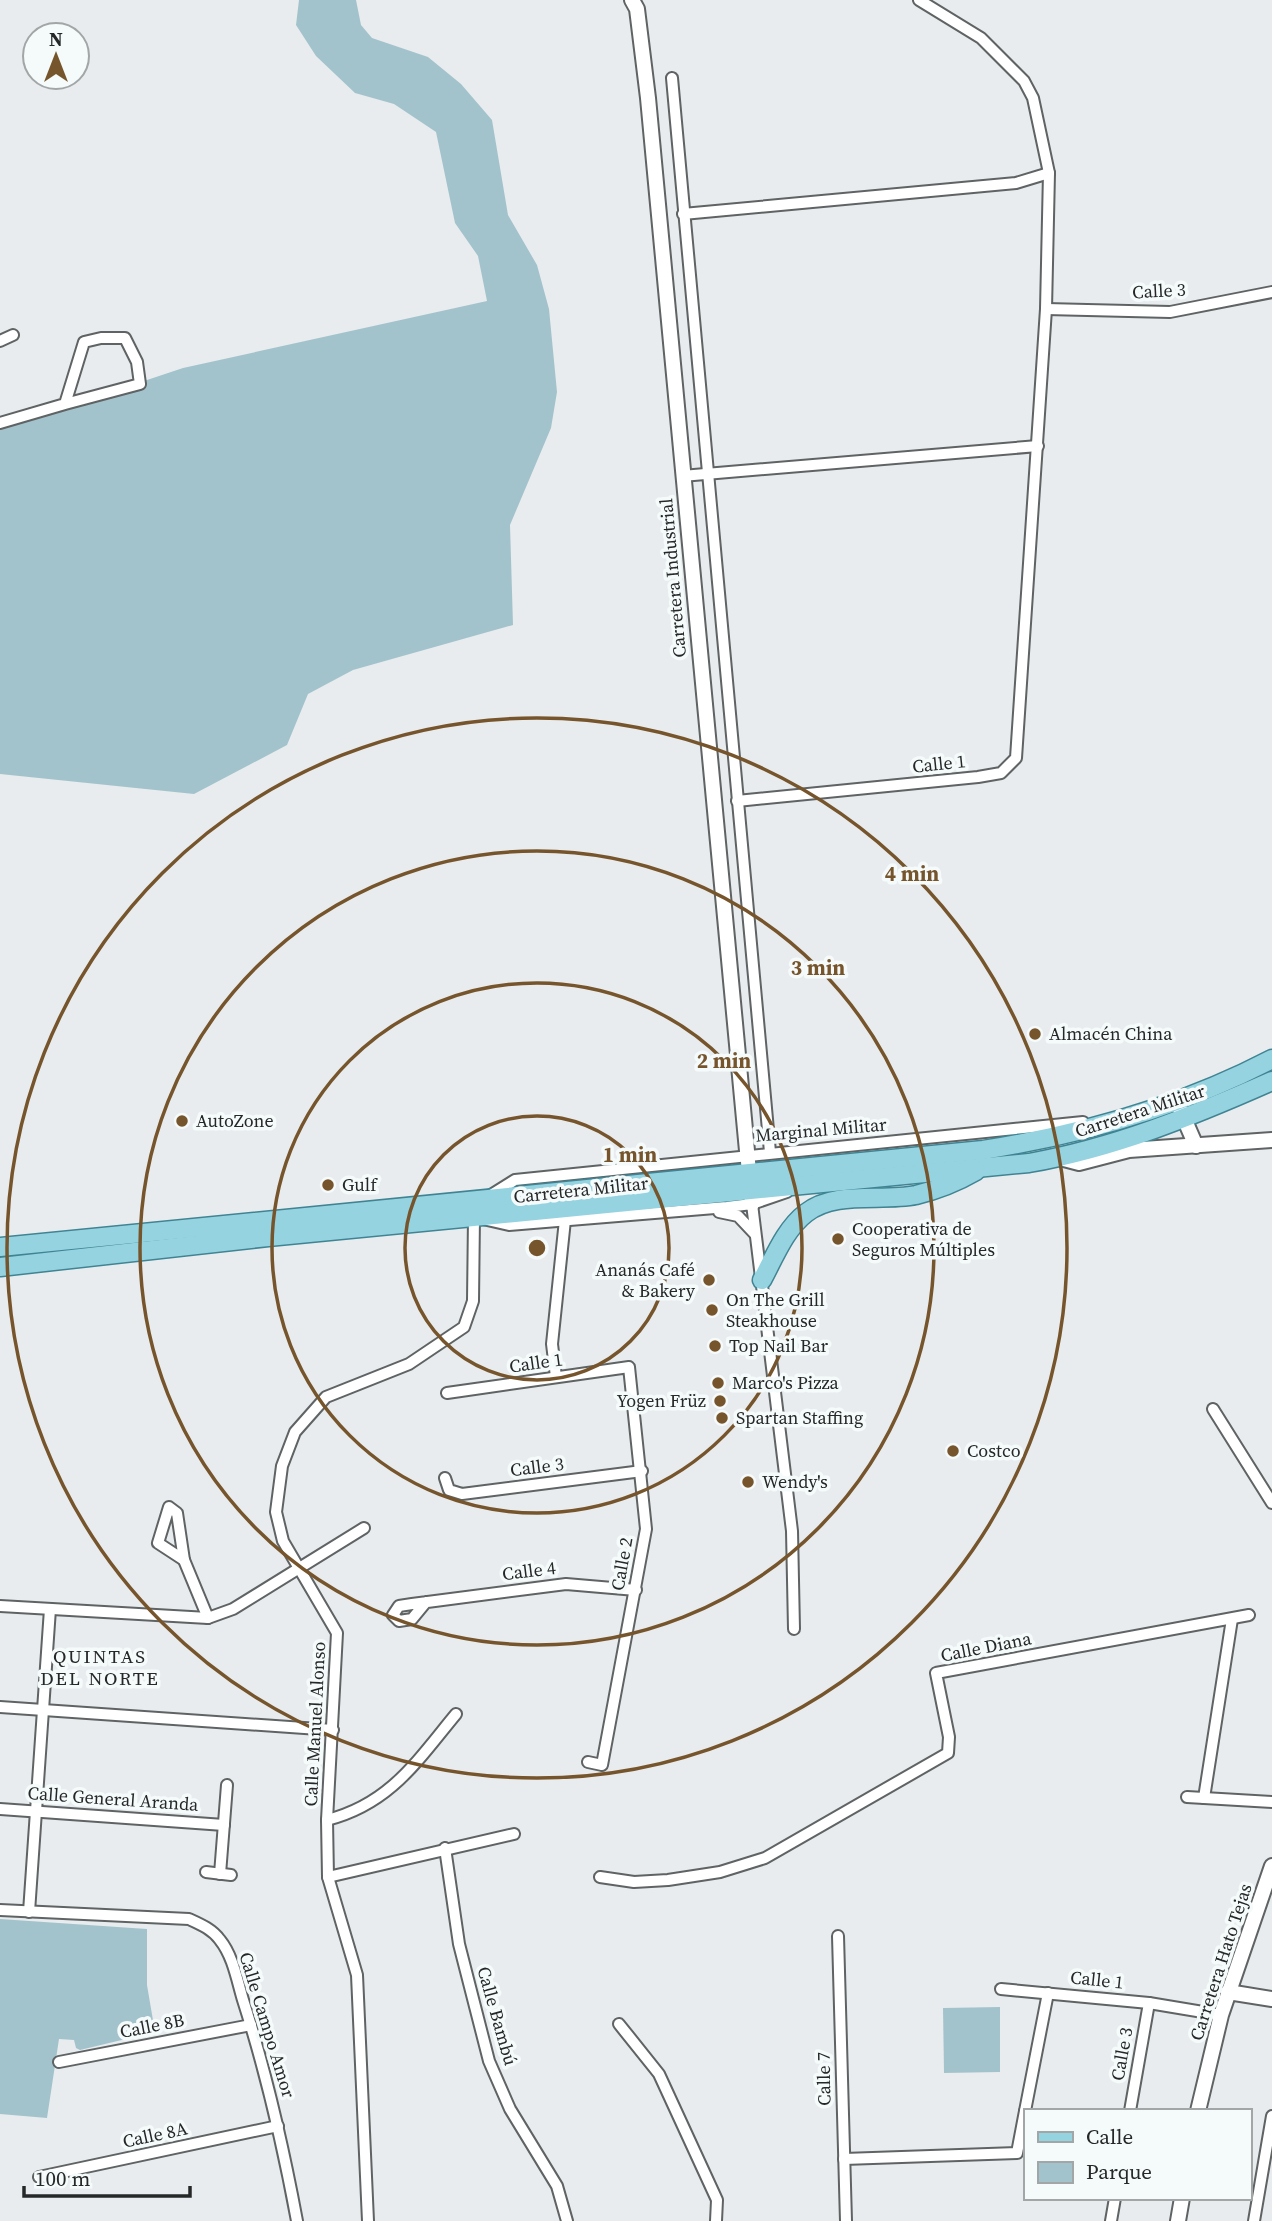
<svg xmlns="http://www.w3.org/2000/svg" width="1272" height="2221" viewBox="0 0 1272 2221" font-family="'Source Serif 4',serif">
  <rect width="100%" height="100%" fill="#e8ecee"/>
  <g fill="#a3c3cc">
    <path d="M 299,0 L 356,0 L 361,25 L 372,38 L 428,57 L 461,84 L 492,120 L 508,215 L 537,265 L 549,309 L 557,392 L 551,428 L 510,525 L 513,625 L 353,670 L 308,694 L 287,745 L 194,794 L 0,774 L 0,429 L 183,368 L 487,301 L 478,256 L 455,223 L 436,132 L 394,104 L 355,93 L 316,56 L 296,25 Z"/>
    <path d="M 0,1919 L 147,1929 L 147,1985 L 155,2032 L 80,2050 L 76,2048 L 74,2040 L 59,2039 L 47,2118 L 0,2114 Z"/>
    <path d="M 1000,2007 L 1000,2072 L 944,2073 L 943,2008 Z"/>
  </g>
  <g fill="none" stroke-linecap="round" stroke-linejoin="round">
    <defs>
      <g id="minor">
        <path d="M 672,78 L 770,1152"/>
        <path d="M 683,214 L 1016,183 L 1049,173"/>
        <path d="M 1046,309 L 1170,312 L 1272,292"/>
        <path d="M 0,341 L 13,335"/>
        <path d="M 0,423 L 65,404 L 84,342 L 101,338 L 125,338 L 137,362 L 140,384 L 65,404"/>
        <path d="M 682,476 L 1038,446"/>
        <path d="M 737,801 L 978,777 L 1001,773 L 1016,758 L 1046,309 L 1049,173 L 1033,98 L 1024,81 L 981,38 L 919,0"/>
        <path d="M 491,1195 L 515,1180 L 1083,1122"/>
        <path d="M 752,1204 L 792,1531 L 794,1629"/>
        <path d="M 719,1212 L 738,1216 L 754,1233"/>
        <path d="M 556,1377 L 552,1344 L 565,1220"/>
        <path d="M 447,1393 L 629,1367 L 646,1529 L 602,1765 L 588,1762"/>
        <path d="M 1213,1409 L 1272,1503"/>
        <path d="M 445,1478 L 449,1490 L 462,1494 L 642,1471"/>
        <path d="M 169,1507 L 177,1513 L 184,1560 L 158,1543 Z"/>
        <path d="M 184,1560 L 208,1618"/>
        <path d="M 426,1602 L 412,1619 L 399,1621 L 393,1615 L 399,1606 L 412,1604 L 566,1584 L 636,1590"/>
        <path d="M 0,1606 L 208,1618 L 233,1609 L 364,1528"/>
        <path d="M 0,1707 L 333,1730"/>
        <path d="M 1187,1797 L 1272,1802"/>
        <path d="M 1204,1798 L 1232,1619"/>
        <path d="M 0,1809 L 224,1825"/>
        <path d="M 327,1820 C 390,1804 417,1761 456,1714"/>
        <path d="M 445,1848 L 459,1944 L 489,2061 L 510,2109 L 557,2186 L 567,2221"/>
        <path d="M 206,1872 L 231,1875"/>
        <path d="M 220,1874 L 227,1785"/>
        <path d="M 328,1877 L 514,1834"/>
        <path d="M 600,1877 L 634,1882 L 668,1880 L 720,1872 L 765,1858 L 948,1753 L 949,1737 L 936,1673 L 1249,1615"/>
        <path d="M 0,1910 L 189,1919 C 200,1924 212,1929 220,1940 C 233,1956 237,1980 243,2000 C 266,2072 283,2146 297,2221"/>
        <path d="M 29,1912 L 50,1609"/>
        <path d="M 838,1936 L 846,2221"/>
        <path d="M 1001,1989 L 1149,2003 L 1221,2015"/>
        <path d="M 619,2024 L 659,2074 L 717,2200 L 716,2221"/>
        <path d="M 59,2062 L 251,2025"/>
        <path d="M 1025,2111 L 1048,1993"/>
        <path d="M 1130,2111 L 1149,2003"/>
        <path d="M 844,2159 L 1017,2153 L 1025,2111"/>
        <path d="M 39,2177 L 278,2126"/>
        <path d="M 368,2221 L 357,1975 L 328,1877 L 327,1820 L 337,1633 L 283,1541 L 276,1512 L 282,1466 L 295,1432 L 326,1397 L 409,1364 L 464,1327 L 473,1301 L 474,1217 L 509,1225 L 727,1207 L 752,1204 L 787,1192"/>
        <path d="M 1111,2221 L 1115,2198"/>
        <path d="M 1254,2221 L 1272,2116"/>
      </g>
      <g id="tertiary">
        <path d="M 632,0 L 637,9 L 648,98 L 752,1204"/>
        <path d="M 1180,1109 L 1196,1146"/>
        <path d="M 1060,1158 L 1079,1163 L 1129,1150 L 1272,1140"/>
        <path d="M 1228,1992 L 1272,1999"/>
        <path d="M 1198,2111 L 1221,2015 L 1272,1866"/>
        <path d="M 1178,2221 L 1182,2198"/>
      </g>
      <g id="primary">
        <path d="M 0,1247 L 983,1150 C 1084,1134 1182,1106 1272,1059"/>
        <path d="M 0,1267 L 268,1237 L 1029,1163 C 1114,1148 1193,1116 1272,1081"/>
        <path d="M 762,1280 C 774,1258 785,1229 806,1213 C 835,1190 881,1202 916,1195 C 937,1190 957,1182 976,1171"/>
      </g>
    </defs>
    <use href="#minor" stroke="#5f6364" stroke-width="14"/>
    <use href="#tertiary" stroke="#5f6364" stroke-width="18"/>
    <use href="#primary" stroke="#408493" stroke-width="21"/>
    <use href="#minor" stroke="#fff" stroke-width="10"/>
    <use href="#tertiary" stroke="#fff" stroke-width="14"/>
    <use href="#primary" stroke="#95d3e1" stroke-width="18"/>
  </g>
  <g fill="none" stroke="#77552c" stroke-width="3.5">
    <circle cx="537" cy="1248" r="132"/>
    <circle cx="537" cy="1248" r="265"/>
    <circle cx="537" cy="1248" r="397"/>
    <circle cx="537" cy="1248" r="530"/>
  </g>
  <g fill="#77552c" stroke="#f5fafb" stroke-width="2.5">
    <circle cx="1035" cy="1034" r="7"/>
    <circle cx="182" cy="1121" r="7"/>
    <circle cx="328" cy="1185" r="7"/>
    <circle cx="838" cy="1239" r="7"/>
    <circle cx="709" cy="1280" r="7"/>
    <circle cx="712" cy="1310" r="7"/>
    <circle cx="715" cy="1346" r="7"/>
    <circle cx="718" cy="1383" r="7"/>
    <circle cx="720" cy="1401" r="7"/>
    <circle cx="722" cy="1418" r="7"/>
    <circle cx="953" cy="1451" r="7"/>
    <circle cx="748" cy="1482" r="7"/>
  </g>
  <g text-anchor="middle" stroke-width="7" stroke-linejoin="round" paint-order="stroke">
    <g font-size="18" fill="#262828" stroke="#f5fafb">
      <text transform="translate(1159 291) rotate(-3)" y="6">Calle 3</text>
      <text transform="translate(673 578) rotate(-95)" y="6">Carretera Industrial</text>
      <text transform="translate(939 764) rotate(-6)" y="6">Calle 1</text>
      <text transform="translate(1140 1111) rotate(-18)" y="6">Carretera Militar</text>
      <text transform="translate(821 1130) rotate(-5)" y="6">Marginal Militar</text>
      <text transform="translate(581 1190) rotate(-6)" y="6">Carretera Militar</text>
      <text transform="translate(536 1363) rotate(-8)" y="6">Calle 1</text>
      <text transform="translate(537 1467) rotate(-7)" y="6">Calle 3</text>
      <text transform="translate(622 1564) rotate(-80)" y="6">Calle 2</text>
      <text transform="translate(529 1571) rotate(-7)" y="6">Calle 4</text>
      <text transform="translate(986 1647) rotate(-11)" y="6">Calle Diana</text>
      <text transform="translate(315 1724) rotate(-87)" y="6">Calle Manuel Alonso</text>
      <text transform="translate(113 1799) rotate(4)" y="6">Calle General Aranda</text>
      <text transform="translate(1221 1962) rotate(-72)" y="6">Carretera Hato Tejas</text>
      <text transform="translate(1097 1980) rotate(6)" y="6">Calle 1</text>
      <text transform="translate(497 2016) rotate(74)" y="6">Calle Bambú</text>
      <text transform="translate(267 2025) rotate(73)" y="6">Calle Campo Amor</text>
      <text transform="translate(152 2026) rotate(-11)" y="6">Calle 8B</text>
      <text transform="translate(1122 2054) rotate(-80)" y="6">Calle 3</text>
      <text transform="translate(824 2079) rotate(-91)" y="6">Calle 7</text>
      <text transform="translate(155 2135) rotate(-12)" y="6">Calle 8A</text>
    </g>
    <g font-size="18" fill="#262828" stroke="#f5fafb" text-anchor="start">
      <text x="1049" y="1040">Almacén China</text>
      <text x="196" y="1127">AutoZone</text>
      <text x="342" y="1191">Gulf</text>
      <text x="852" y="1235">Cooperativa de<tspan x="852" dy="21">Seguros Múltiples</tspan></text>
      <text x="695" y="1276" text-anchor="end">Ananás Café<tspan x="695" dy="21">&amp; Bakery</tspan></text>
      <text x="726" y="1306">On The Grill<tspan x="726" dy="21">Steakhouse</tspan></text>
      <text x="729" y="1352">Top Nail Bar</text>
      <text x="732" y="1389">Marco's Pizza</text>
      <text x="706" y="1407" text-anchor="end">Yogen Früz</text>
      <text x="736" y="1424">Spartan Staffing</text>
      <text x="967" y="1457">Costco</text>
      <text x="762" y="1488">Wendy's</text>
    </g>
    <g font-size="19" letter-spacing="2" fill="#262828" stroke="#f5fafb">
      <text x="100" y="1663">QUINTAS<tspan x="100" dy="22">DEL NORTE</tspan></text>
    </g>
  </g>
  <circle cx="537" cy="1248" r="10" fill="#77552c" stroke="#f5fafb" stroke-width="3.5"/>
  <g font-size="21" text-anchor="middle" font-weight="bold" fill="#77552c" stroke="#f5fafb" stroke-width="7" stroke-linejoin="round" paint-order="stroke">
    <text x="912" y="881">4 min</text>
    <text x="818" y="975">3 min</text>
    <text x="724" y="1068">2 min</text>
    <text x="630" y="1162">1 min</text>
  </g>
  <rect x="1024" y="2109" width="228" height="91" fill="#f5fafb" stroke="#a2a6a7" stroke-width="2"/>
  <rect x="1038" y="2132" width="35" height="10" fill="#95d3e1" stroke="#a2a6a7" stroke-width="2"/>
  <text x="1086" y="2144" font-size="21" fill="#262828">Calle</text>
  <rect x="1038" y="2162" width="35" height="21" fill="#a3c3cc" stroke="#a2a6a7" stroke-width="2"/>
  <text x="1086" y="2179" font-size="21" fill="#262828">Parque</text>
  <g transform="translate(56 56)"><circle r="33" fill="#f5fafb" stroke="#a2a6a7" stroke-width="2"/>
  <path d="M0-5L12 26L0 18L-12 26Z" fill="#77552c"/>
  <text y="-10" font-size="19" font-weight="bold" text-anchor="middle" fill="#262828">N</text>
  </g>
  <path d="M24 2186v10h166v-10" fill="none" stroke="#262828" stroke-width="3.5"/>
  <text x="35" y="2186" font-size="21" fill="#262828" stroke="#f5fafb" stroke-width="5" paint-order="stroke">100 m</text>
</svg>
